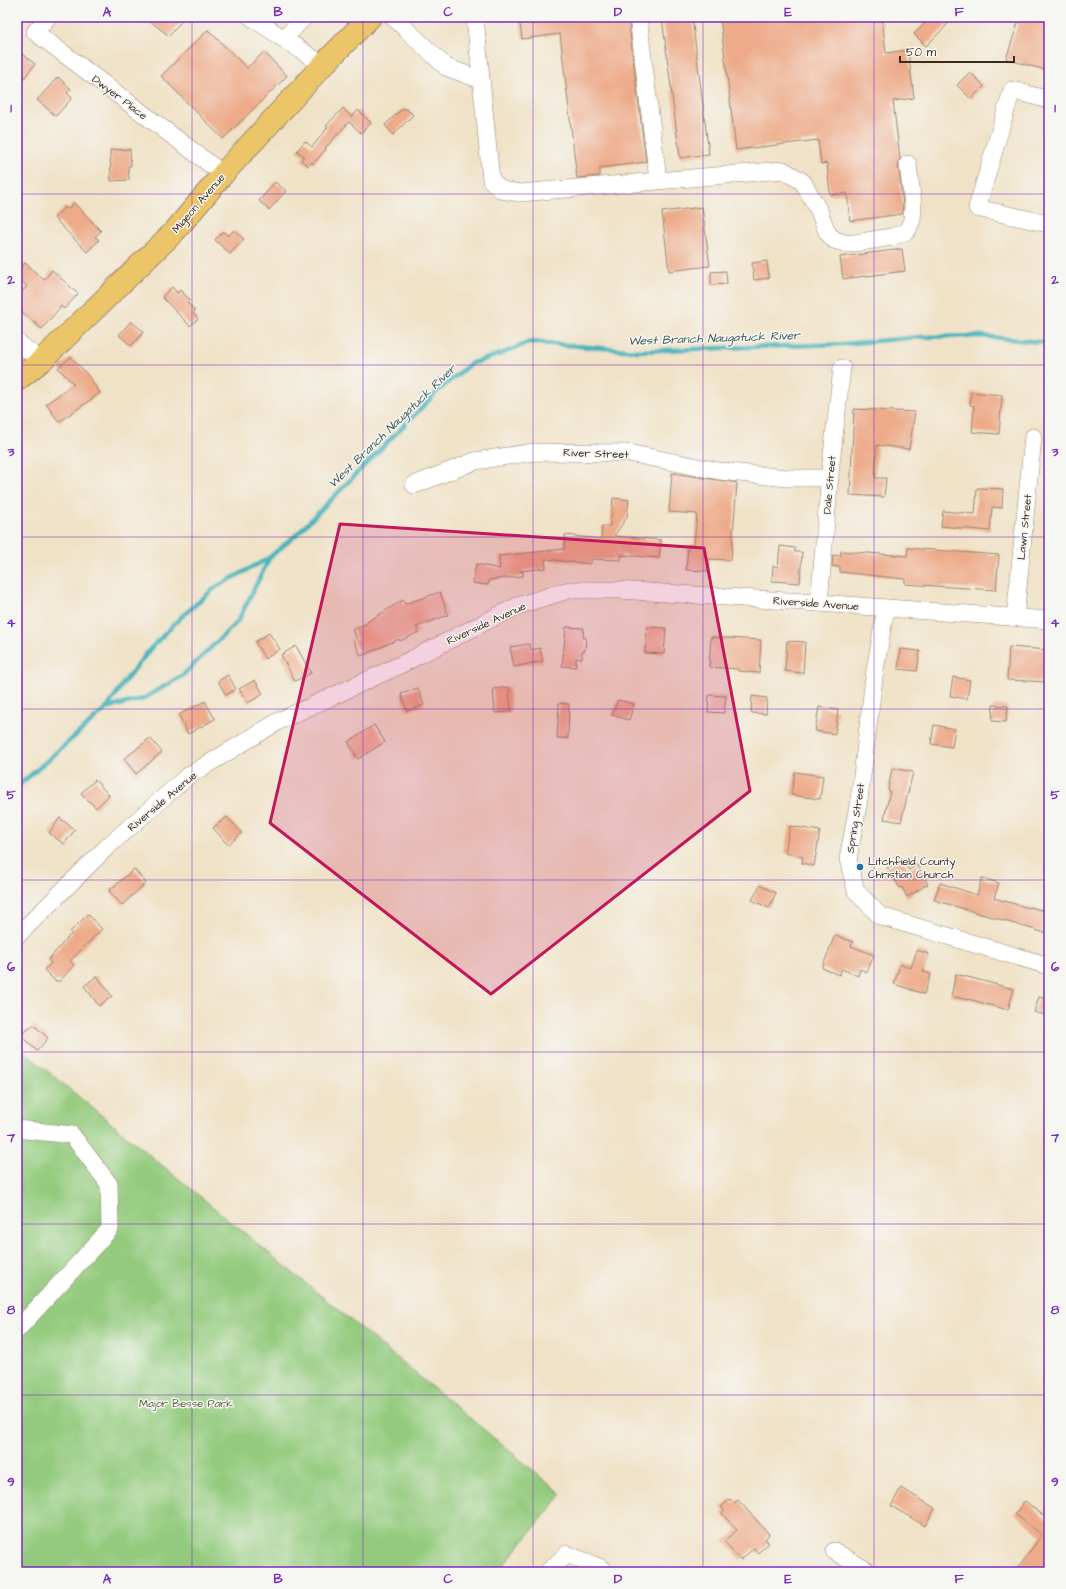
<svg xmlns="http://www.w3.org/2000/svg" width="1066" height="1589" viewBox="0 0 1066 1589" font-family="'Architects Daughter',sans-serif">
  <rect width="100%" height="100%" fill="#f6f6f2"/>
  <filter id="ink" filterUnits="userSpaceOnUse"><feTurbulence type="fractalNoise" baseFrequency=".025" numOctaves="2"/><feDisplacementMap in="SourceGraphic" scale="8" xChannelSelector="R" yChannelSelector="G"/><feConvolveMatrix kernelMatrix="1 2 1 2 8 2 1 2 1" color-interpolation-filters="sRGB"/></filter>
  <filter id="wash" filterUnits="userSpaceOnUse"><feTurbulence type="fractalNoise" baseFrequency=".012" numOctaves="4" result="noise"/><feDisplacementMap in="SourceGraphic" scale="16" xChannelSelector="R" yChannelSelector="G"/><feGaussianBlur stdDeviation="0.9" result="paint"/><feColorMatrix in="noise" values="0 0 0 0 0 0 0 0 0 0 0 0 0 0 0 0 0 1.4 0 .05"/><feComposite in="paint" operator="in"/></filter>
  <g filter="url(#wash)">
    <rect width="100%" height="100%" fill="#f0e2c7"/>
    <path fill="#93ca7d" stroke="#677a4e" d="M 17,1046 L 562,1494 L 498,1572 L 17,1572 Z"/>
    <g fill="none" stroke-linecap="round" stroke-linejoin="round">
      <g stroke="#42b2bb" stroke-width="4.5">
        <path d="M 107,708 L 124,682 L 151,648 L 180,618 L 216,587 L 269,558"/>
        <path d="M 17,787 L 107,708 L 143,699 L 183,675 L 238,621 L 270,557 L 296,535 L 438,391 L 470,364 L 501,354 L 530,342 L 637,351 L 844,344 L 920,337 L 981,336 L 1049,343"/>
      </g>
    </g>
    <g id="blocks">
      <g fill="#edab8a">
        <path d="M 145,17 L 185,17 L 169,36 Z"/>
        <path d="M 519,17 L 628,17 L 646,162 L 600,168 L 600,176 L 577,178 L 560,34 L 522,39 Z"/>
        <path d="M 662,17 L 692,17 L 709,154 L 680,158 Z"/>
        <path d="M 720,17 L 882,17 L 886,53 L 908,50 L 914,98 L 893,101 L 900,159 L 898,165 L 903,205 L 902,214 L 850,221 L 847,193 L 830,195 L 827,163 L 821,164 L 818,140 L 736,150 Z"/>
        <path d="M 931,17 L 955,17 L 926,46 L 914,34 Z"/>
        <path d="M 1020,17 L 1049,17 L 1049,71 L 1006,59 Z"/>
        <path d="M 208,30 L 247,68 L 264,52 L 287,76 L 223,139 L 161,76 Z"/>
        <path d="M 17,50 L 35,64 L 24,78 L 17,73 Z"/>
        <path d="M 970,72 L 984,86 L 971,99 L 957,85 Z"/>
        <path d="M 58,77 L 71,89 L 67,93 L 72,98 L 56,116 L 37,100 Z"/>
        <path d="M 343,108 L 352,117 L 358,110 L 371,123 L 361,133 L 349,122 L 325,148 L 326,149 L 313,164 L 312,162 L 308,166 L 301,160 L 304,156 L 297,151 L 305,141 L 312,147 L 328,127 L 326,126 Z"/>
        <path d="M 402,109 L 407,109 L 413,115 L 393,135 L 385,125 Z"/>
        <path d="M 130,149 L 131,166 L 128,166 L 129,180 L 111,181 L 110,150 Z"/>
        <path d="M 275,182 L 286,191 L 269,210 L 259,201 Z"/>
        <path d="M 74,203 L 101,231 L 95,237 L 99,240 L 87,252 L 54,218 L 65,207 L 68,209 Z"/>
        <path d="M 702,207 L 710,266 L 669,271 L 662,212 Z"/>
        <path d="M 234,230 L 244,239 L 230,254 L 215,240 L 223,231 L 228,236 Z"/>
        <path d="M 902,249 L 905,271 L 843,279 L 840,257 Z"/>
        <path d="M 767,261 L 769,278 L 754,280 L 752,263 Z"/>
        <path d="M 25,263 L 44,280 L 52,270 L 78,294 L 64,309 L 61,306 L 42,329 L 17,308 L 17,298 L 27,286 L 17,277 L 17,272 Z"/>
        <path d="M 726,271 L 727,284 L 711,285 L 711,272 Z"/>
        <path d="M 172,287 L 177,293 L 180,290 L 190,300 L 187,302 L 195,311 L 193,313 L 198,319 L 190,326 L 162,297 Z"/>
        <path d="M 131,321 L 144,332 L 131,346 L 119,335 Z"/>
        <path d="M 71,357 L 86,373 L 100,393 L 59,422 L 46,404 L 74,384 L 58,368 Z"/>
        <path d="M 971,392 L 1002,395 L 999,434 L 972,432 L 974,406 L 970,405 Z"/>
        <path d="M 854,409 L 915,412 L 909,449 L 877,445 L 875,478 L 886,478 L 884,497 L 850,495 Z"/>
        <path d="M 672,473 L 737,483 L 731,560 L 709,559 L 709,571 L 686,570 L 688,545 L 694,545 L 697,514 L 669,512 Z"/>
        <path d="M 977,488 L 1003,489 L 1002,508 L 992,507 L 990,531 L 941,526 L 943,511 L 975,514 Z"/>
        <path d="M 613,498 L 629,500 L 627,517 L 614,536 L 661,540 L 659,558 L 621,555 L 621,560 L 591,559 L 591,564 L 545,559 L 546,568 L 520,571 L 523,572 L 523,576 L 489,580 L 488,585 L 473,583 L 476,564 L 500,569 L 499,556 L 564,549 L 565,535 L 601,539 L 602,526 L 610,526 Z"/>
        <path d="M 780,546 L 795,548 L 795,552 L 802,552 L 800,583 L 772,581 L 773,566 L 778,567 Z"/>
        <path d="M 908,548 L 999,555 L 996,590 L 905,584 L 905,579 L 840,572 L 840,567 L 832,566 L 833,555 L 841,556 L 841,551 L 907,556 Z"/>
        <path d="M 440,592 L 448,615 L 416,627 L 419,632 L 400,641 L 399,639 L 361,656 L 354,641 L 357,639 L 353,630 L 367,623 L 367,622 L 403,600 L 405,604 Z"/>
        <path d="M 566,627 L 584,628 L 583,637 L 586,638 L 585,651 L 582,651 L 582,659 L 576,658 L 576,667 L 562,666 Z"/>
        <path d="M 647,627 L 666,628 L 664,654 L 645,653 Z"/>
        <path d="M 269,633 L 280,649 L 265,659 L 255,642 Z"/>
        <path d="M 711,637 L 761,640 L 759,673 L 738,671 L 738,669 L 709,667 Z"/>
        <path d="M 787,641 L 805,642 L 803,673 L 785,671 Z"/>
        <path d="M 529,644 L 531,650 L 540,648 L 543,661 L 514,667 L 510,647 Z"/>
        <path d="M 296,646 L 311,673 L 295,681 L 281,655 Z"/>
        <path d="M 1009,647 L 1049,650 L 1049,682 L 1007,680 Z"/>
        <path d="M 900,649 L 920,651 L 917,671 L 898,669 Z"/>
        <path d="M 228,675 L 236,689 L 226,695 L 218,681 Z"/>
        <path d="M 953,677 L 970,680 L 967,699 L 950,696 Z"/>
        <path d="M 255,680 L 263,694 L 248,703 L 239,689 Z"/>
        <path d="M 509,687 L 511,712 L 495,713 L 493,689 Z"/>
        <path d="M 418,688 L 424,705 L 407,711 L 401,694 Z"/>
        <path d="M 709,695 L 726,696 L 724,713 L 708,712 Z"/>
        <path d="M 752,696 L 767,698 L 766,714 L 751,713 Z"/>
        <path d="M 618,700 L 634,704 L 629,720 L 612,715 Z"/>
        <path d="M 205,701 L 215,719 L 188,734 L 179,715 Z"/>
        <path d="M 559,703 L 569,704 L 568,738 L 557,738 Z"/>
        <path d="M 993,705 L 1008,706 L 1006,722 L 992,721 Z"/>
        <path d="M 819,707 L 838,710 L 835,734 L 815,731 Z"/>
        <path d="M 374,725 L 385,742 L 358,759 L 348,742 Z"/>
        <path d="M 934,725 L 955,729 L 952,747 L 931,744 Z"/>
        <path d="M 150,738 L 162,752 L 136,774 L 124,759 Z"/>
        <path d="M 892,768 L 913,772 L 901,822 L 884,819 L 890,791 L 888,790 Z"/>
        <path d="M 795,772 L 823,776 L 820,799 L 791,795 Z"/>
        <path d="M 95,780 L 109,795 L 96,808 L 81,793 Z"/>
        <path d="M 227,817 L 242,833 L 228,845 L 213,828 Z"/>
        <path d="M 60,818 L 75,830 L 64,844 L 49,833 Z"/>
        <path d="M 790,826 L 820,831 L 814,866 L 802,863 L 803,857 L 785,853 Z"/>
        <path d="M 902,859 L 909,870 L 917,865 L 928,884 L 907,897 L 902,887 L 900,888 L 887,868 Z"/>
        <path d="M 134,869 L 146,883 L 122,905 L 109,891 Z"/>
        <path d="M 982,878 L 999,883 L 994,898 L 1029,908 L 1030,907 L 1049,912 L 1049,934 L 934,900 L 940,883 L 977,895 Z"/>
        <path d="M 760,885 L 776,893 L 769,908 L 752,900 Z"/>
        <path d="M 88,914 L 102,929 L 70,961 L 74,965 L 60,981 L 55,981 L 44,970 L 51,963 L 48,960 L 72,933 L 70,932 Z"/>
        <path d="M 835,935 L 853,942 L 851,946 L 874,955 L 867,972 L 860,969 L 858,976 L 842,969 L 839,975 L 822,968 Z"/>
        <path d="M 917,950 L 929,954 L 923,972 L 931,974 L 924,994 L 894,984 L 900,964 L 911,968 Z"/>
        <path d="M 956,974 L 1014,989 L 1008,1010 L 968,999 L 968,1000 L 951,996 Z"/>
        <path d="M 97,976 L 112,996 L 99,1006 L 84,986 Z"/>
        <path d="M 1039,997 L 1049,1000 L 1049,1016 L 1034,1012 Z"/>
        <path d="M 34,1025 L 48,1038 L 37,1051 L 20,1035 Z"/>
        <path d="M 901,1488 L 935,1508 L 925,1526 L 891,1506 Z"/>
        <path d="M 730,1499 L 734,1503 L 738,1500 L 769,1534 L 765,1539 L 769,1543 L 758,1553 L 754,1548 L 741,1560 L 724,1541 L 737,1530 L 722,1514 L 724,1510 L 721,1507 Z"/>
        <path d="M 1025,1501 L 1049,1520 L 1049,1563 L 1042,1572 L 1015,1572 L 1042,1535 L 1015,1514 Z"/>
      </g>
    </g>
  </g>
  <g filter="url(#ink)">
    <use href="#blocks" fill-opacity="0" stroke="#968672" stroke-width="1"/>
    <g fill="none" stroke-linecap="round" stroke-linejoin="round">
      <defs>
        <g id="minor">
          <path d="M 48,17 L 35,32 L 223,174"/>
          <path d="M 251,17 L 323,65"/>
          <path d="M 393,17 L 446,67 L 481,80"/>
          <path d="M 475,17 L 491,180 L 501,190 L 520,193 L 783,170 L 803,182 L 819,211 L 827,232 L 834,240 L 848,244 L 892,237 L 907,231 L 912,220 L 913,205 L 908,164"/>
          <path d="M 638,17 L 658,180"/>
          <path d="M 284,39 L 304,17"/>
          <path d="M 1049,100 L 1012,90 L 977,208 L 1049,224"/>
          <path d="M 17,342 L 41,361"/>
          <path d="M 414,485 L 475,461 L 534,452 L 628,453 L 719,471 L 787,478 L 830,478"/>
          <path d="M 819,603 L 831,463 L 842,368"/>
          <path d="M 886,608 L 875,670 L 859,800 L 848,859 L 856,891 L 880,916 L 1049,966"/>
          <path d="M 1015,618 L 1033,437"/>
          <path d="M 17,936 L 107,847 L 188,776 L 279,721 L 398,666 L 517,606 L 569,590 L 618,590 L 819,603 L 1049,620"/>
          <path d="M 17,1129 L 72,1135 L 109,1184 L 110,1229 L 17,1330"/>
          <path d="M 834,1551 L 869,1572"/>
          <path d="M 548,1572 L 567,1554 L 599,1567 L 605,1572"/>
        </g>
        <path id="major" d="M 17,380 L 41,361 L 174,232 L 223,174 L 323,65 L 370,17"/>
      </defs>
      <use href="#minor" stroke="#968672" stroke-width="18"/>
      <use href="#major" stroke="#968672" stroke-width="24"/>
      <use href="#minor" stroke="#fff" stroke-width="17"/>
      <use href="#major" stroke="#edc569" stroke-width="22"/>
    </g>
  </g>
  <path fill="#c2185b" fill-opacity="0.2" stroke="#c2185b" stroke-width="3" stroke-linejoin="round" d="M 340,524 L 704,548 L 750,791 L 491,994 L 270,823 Z"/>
  <path fill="none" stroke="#7b2cbf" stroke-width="1" stroke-opacity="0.55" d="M 192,17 L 192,1572M 363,17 L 363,1572M 533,17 L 533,1572M 703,17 L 703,1572M 874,17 L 874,1572M 17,194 L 1049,194M 17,365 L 1049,365M 17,537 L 1049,537M 17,709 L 1049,709M 17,880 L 1049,880M 17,1052 L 1049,1052M 17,1224 L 1049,1224M 17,1395 L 1049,1395"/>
  <circle fill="#1f6fb2" stroke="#f6f6f2" stroke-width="1.5" cx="860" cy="867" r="4"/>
  <g text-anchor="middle" stroke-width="3" stroke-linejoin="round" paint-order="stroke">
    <g font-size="11" fill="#3b2a1e" stroke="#f6f6f2">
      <text transform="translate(120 97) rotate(37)" y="4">Dwyer Place</text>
      <text transform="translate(198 203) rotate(-49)" y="4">Migeon Avenue</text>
      <text transform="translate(596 453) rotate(2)" y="4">River Street</text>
      <text transform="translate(829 485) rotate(-85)" y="4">Dale Street</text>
      <text transform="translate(1024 527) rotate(-84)" y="4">Lawn Street</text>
      <text transform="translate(816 603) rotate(4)" y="4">Riverside Avenue</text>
      <text transform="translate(486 623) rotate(-25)" y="4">Riverside Avenue</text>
      <text transform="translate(162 801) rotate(-40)" y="4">Riverside Avenue</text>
      <text transform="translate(855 818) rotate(-81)" y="4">Spring Street</text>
    </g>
    <g font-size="11" fill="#3b2a1e" stroke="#f6f6f2" text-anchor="start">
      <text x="868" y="865">Litchfield County<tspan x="868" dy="13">Christian Church</tspan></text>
    </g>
    <g font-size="11" fill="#555a3a" stroke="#f6f6f2">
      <text x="186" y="1407">Major Besse Park</text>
    </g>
    <g font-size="12" font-style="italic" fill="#3d5a55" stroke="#f6f6f2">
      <text transform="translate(714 338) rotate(-2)" y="4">West Branch Naugatuck River</text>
      <text transform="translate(392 426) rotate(-44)" y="4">West Branch Naugatuck River</text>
    </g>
  </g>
  <rect width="1066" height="1589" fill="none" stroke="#f6f6f2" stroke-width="44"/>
  <path d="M900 56v6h114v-6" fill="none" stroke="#3b2a1e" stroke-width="2"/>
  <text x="906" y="56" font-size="12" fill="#3b2a1e" stroke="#f6f6f2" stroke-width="3" paint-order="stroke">50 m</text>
  <rect x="22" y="22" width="1022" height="1545" fill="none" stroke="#7b2cbf" stroke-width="1.5"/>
  <g font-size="13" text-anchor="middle" font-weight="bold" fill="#7b2cbf">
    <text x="107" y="16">A</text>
    <text x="278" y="16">B</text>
    <text x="448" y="16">C</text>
    <text x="618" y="16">D</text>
    <text x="788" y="16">E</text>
    <text x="959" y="16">F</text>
    <text x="11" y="112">1</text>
    <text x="1055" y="112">1</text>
    <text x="11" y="284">2</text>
    <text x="1055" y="284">2</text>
    <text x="11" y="456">3</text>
    <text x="1055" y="456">3</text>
    <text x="11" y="627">4</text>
    <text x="1055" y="627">4</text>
    <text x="11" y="799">5</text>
    <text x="1055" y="799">5</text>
    <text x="11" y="971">6</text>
    <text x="1055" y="971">6</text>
    <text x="11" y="1142">7</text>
    <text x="1055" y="1142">7</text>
    <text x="11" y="1314">8</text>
    <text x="1055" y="1314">8</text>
    <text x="11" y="1486">9</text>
    <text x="1055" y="1486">9</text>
    <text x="107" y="1583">A</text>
    <text x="278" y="1583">B</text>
    <text x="448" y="1583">C</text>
    <text x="618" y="1583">D</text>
    <text x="788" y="1583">E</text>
    <text x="959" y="1583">F</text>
  </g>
</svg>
